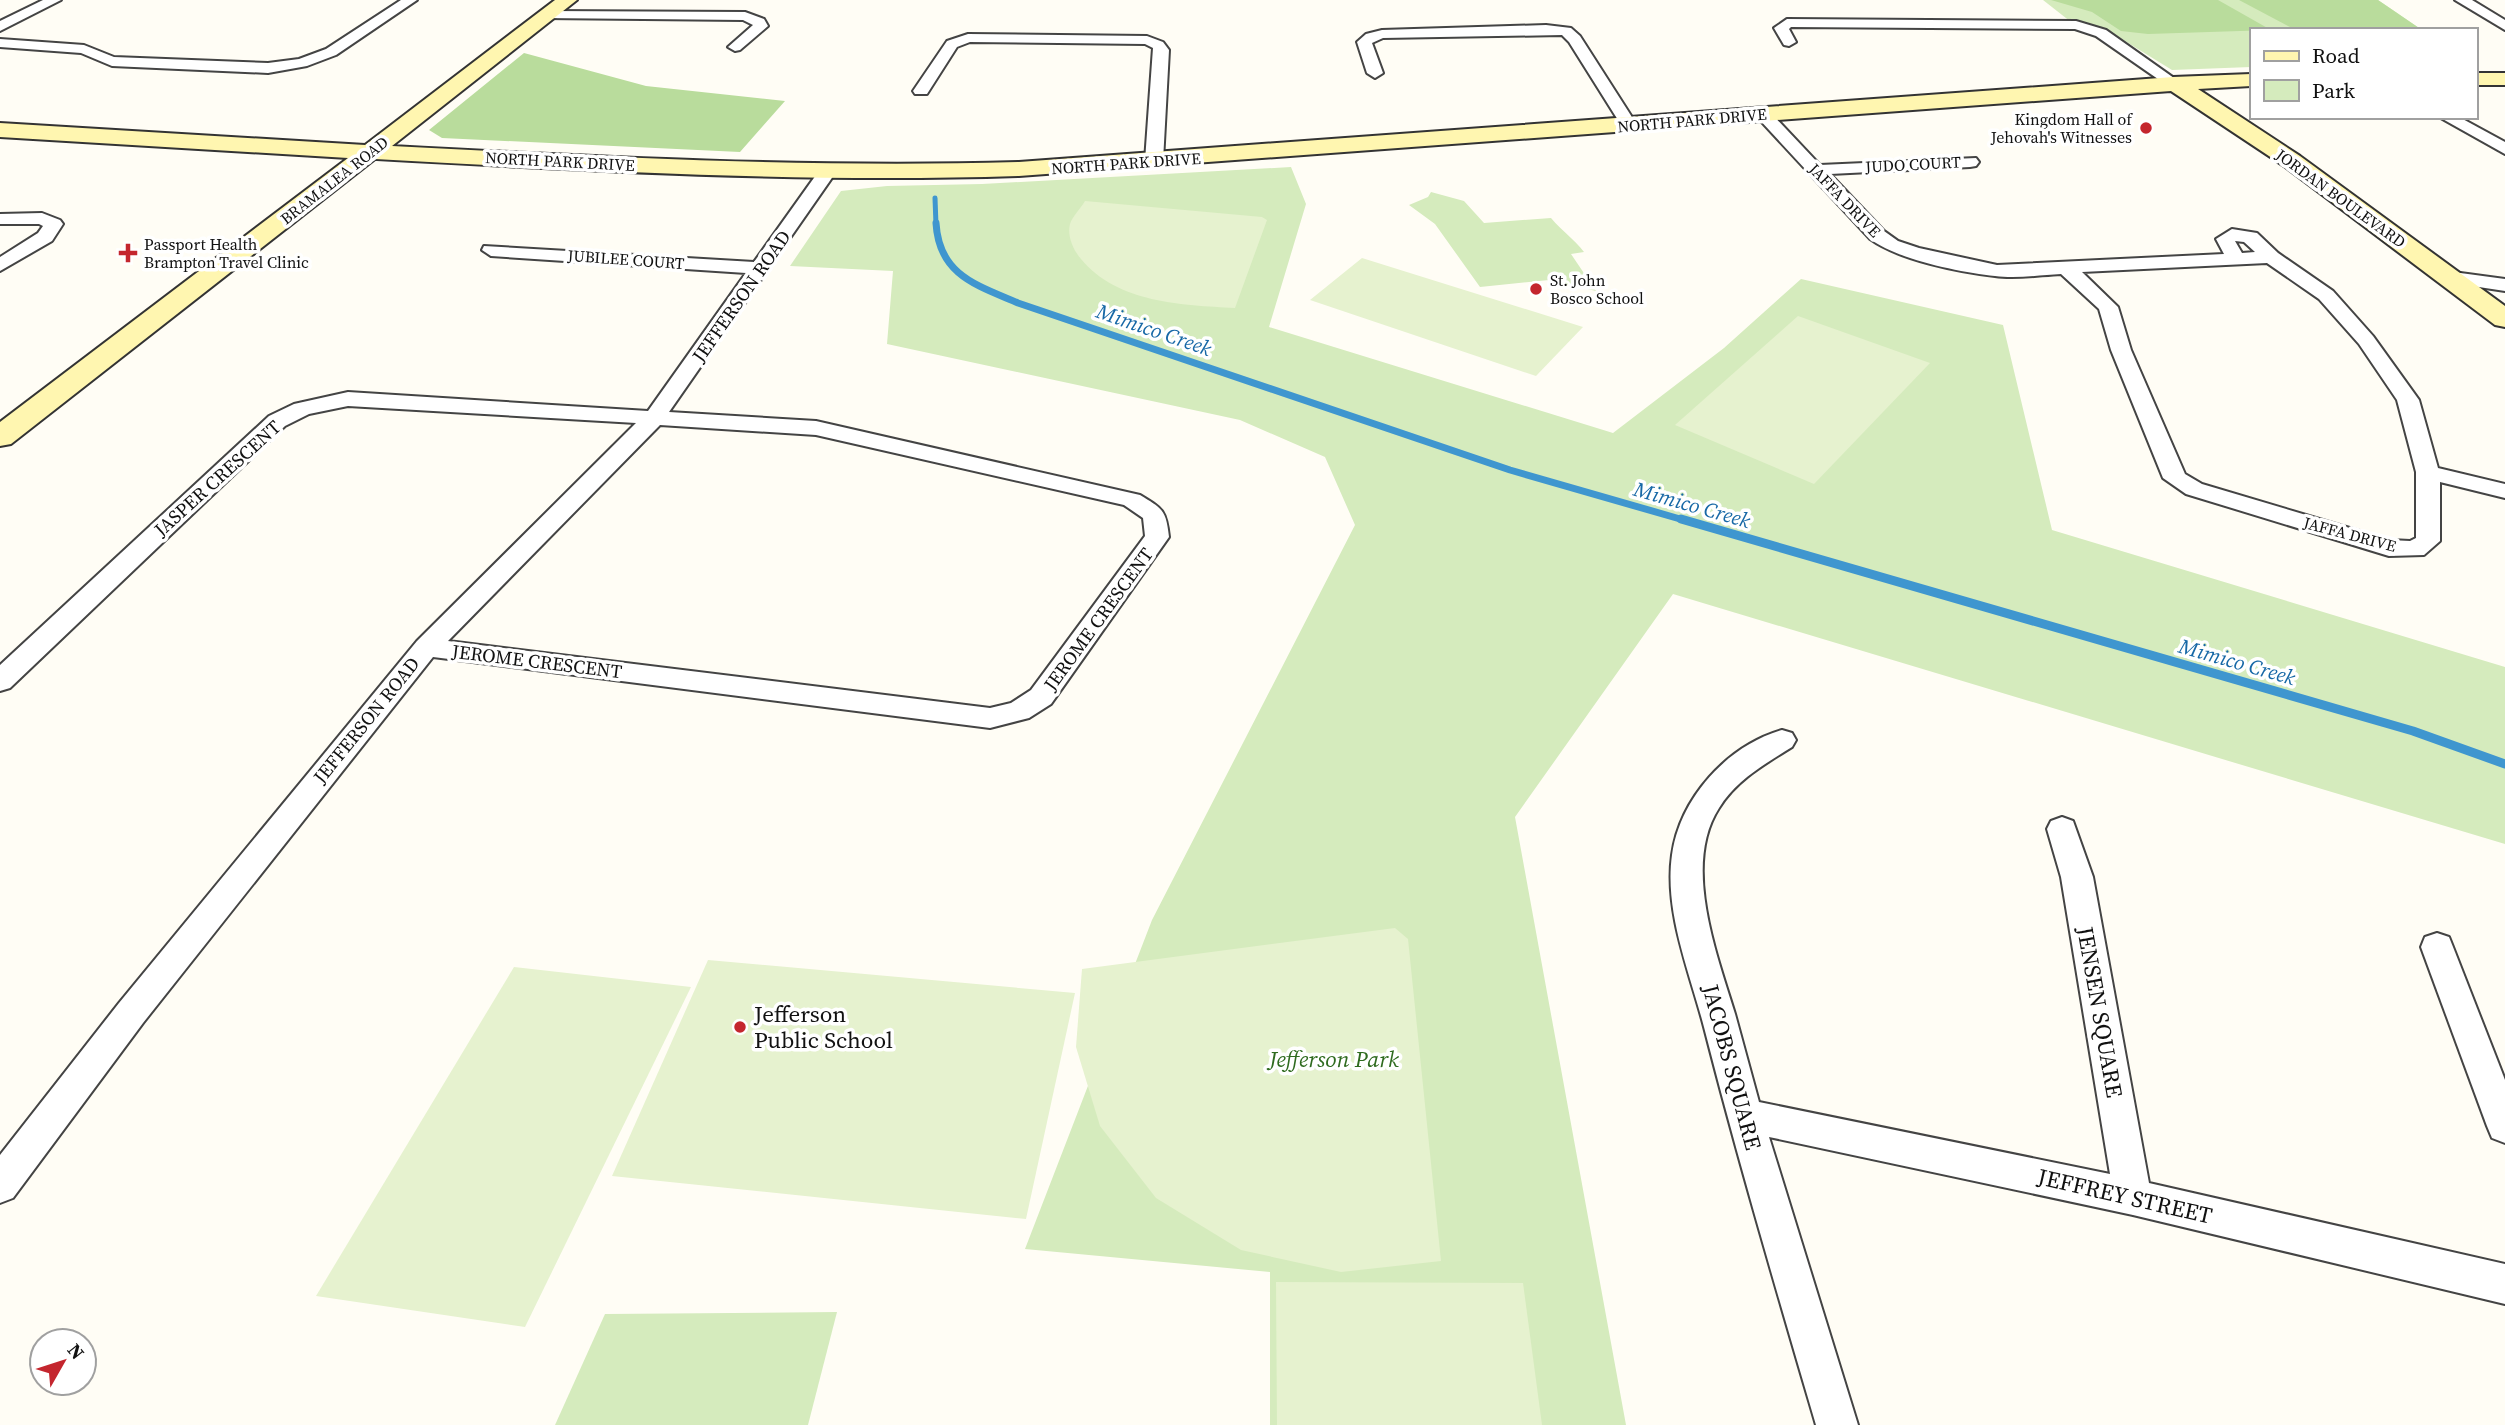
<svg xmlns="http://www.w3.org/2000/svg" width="2505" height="1425" viewBox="0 0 2505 1425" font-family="'Source Serif 4',serif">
  <rect width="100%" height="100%" fill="#fffdf5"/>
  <g fill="#d5ebbd">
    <path d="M 2043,0 L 2378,0 L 2422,30 L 2251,30 L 2251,67 L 2172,70 L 2107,30 L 2071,22 Z"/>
    <path d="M 1291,167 L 1306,204 L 1269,327 L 1613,433 L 1724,348 L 1801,279 L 2003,325 L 2052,530 L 2505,667 L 2505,844 L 1673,594 L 1515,817 L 1626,1425 L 1270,1425 L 1270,1272 L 1025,1249 L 1152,920 L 1355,525 L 1325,457 L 1240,420 L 887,344 L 893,271 L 790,266 L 841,191 L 887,186 L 982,184 Z"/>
    <path d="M 1431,192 L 1464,201 L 1484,223 L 1551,218 C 1562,231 1574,239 1584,252 L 1571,254 L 1596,291 L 1549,280 L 1480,287 L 1435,224 L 1409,205 L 1428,197 Z"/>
    <path d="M 837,1312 L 808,1425 L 555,1425 L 605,1314 Z"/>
  </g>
  <g fill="#b9dc9c">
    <path d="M 2051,0 L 2218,0 L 2271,30 L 2148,34 L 2121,31 L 2092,12 Z"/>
    <path d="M 2239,0 L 2378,0 L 2422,30 L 2290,27 Z"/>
    <path d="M 524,53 L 646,86 L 785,101 L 740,152 L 442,138 L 429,130 Z"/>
  </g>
  <g fill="#e6f2cf">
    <path d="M 1085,201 L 1262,217 L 1267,220 L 1235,308 C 1182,305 1117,303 1081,259 C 1073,250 1067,236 1070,224 C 1072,217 1081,208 1085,201 Z"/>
    <path d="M 1362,258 L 1583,327 L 1536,376 L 1310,300 Z"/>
    <path d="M 1798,316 L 1930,363 L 1814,484 L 1675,425 Z"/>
    <path d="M 1395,928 L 1408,939 L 1441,1261 L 1341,1272 L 1241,1250 L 1156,1198 L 1100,1126 L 1076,1047 L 1082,969 Z"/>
    <path d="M 708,960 L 1075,993 L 1026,1219 L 612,1176 Z"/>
    <path d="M 514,967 L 691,987 L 525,1327 L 316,1296 Z"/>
    <path d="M 1276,1282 L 1523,1283 L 1542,1425 L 1277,1425 Z"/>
  </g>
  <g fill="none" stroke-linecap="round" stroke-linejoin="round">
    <path stroke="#3f96cf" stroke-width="5" d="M 935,198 L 936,225"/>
    <path stroke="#3f96cf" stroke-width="7" d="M 936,223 C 939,275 976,285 1018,303 L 1510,470 L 1687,521"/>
    <path stroke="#3f96cf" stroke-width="9" d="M 1681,519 L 2413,731 L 2505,764"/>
    <defs>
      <g id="street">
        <path d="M 43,0 L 61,0 L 0,31 L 0,21 Z"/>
        <path d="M 401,0 L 417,0 L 336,55 L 307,66 L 268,73 L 112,66 L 81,53 L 0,47 L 0,39 L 84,45 L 114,57 L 268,63 L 299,59 L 326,49 Z"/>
        <path d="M 2455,0 L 2472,0 L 2505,20 L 2505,30 Z"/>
        <path d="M 548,11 L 745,12 L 764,19 L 768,26 L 740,50 L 735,51 L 728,47 L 753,25 L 743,20 L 543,18 L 543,12 Z"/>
        <path d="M 1787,19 L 2076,21 L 2106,30 L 2181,83 L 2178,86 L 2168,86 L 2096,36 L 2075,29 L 1791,27 L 1789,29 L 1796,42 L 1789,46 L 1784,45 L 1774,28 Z"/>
        <path d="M 1546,25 L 1571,28 L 1580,36 L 1637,125 L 1635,128 L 1623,128 L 1569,42 L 1562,35 L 1383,38 L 1372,43 L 1383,73 L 1375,78 L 1367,73 L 1357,42 L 1366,34 L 1382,30 Z"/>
        <path d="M 968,34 L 1147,36 L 1163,42 L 1169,50 L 1163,161 L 1154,166 L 1145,161 L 1153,48 L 1145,44 L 970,42 L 957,47 L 927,94 L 915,94 L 913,91 L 947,41 Z"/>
        <path d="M 1763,109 L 1769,111 L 1820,165 L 1976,158 L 1979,162 L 1976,166 L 1970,167 L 1830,174 L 1884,231 L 1898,241 L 1919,248 L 1997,265 L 2224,254 L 2216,239 L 2232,229 L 2257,233 L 2278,253 L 2333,291 L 2373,336 L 2419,400 L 2438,468 L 2505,484 L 2505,498 L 2440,482 L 2440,541 L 2424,555 L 2389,556 L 2186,494 L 2163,478 L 2111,350 L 2099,309 L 2061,274 C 2040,275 2016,279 1995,276 C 1959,272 1899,260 1870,239 L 1757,117 L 1755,114 ZM 2235,241 L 2244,242 L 2255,252 L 2242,253 ZM 2267,263 L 2319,299 L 2359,344 L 2397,400 L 2416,472 L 2416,538 L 2410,541 L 2390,540 L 2202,484 L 2185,474 L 2131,350 L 2118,307 L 2082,272 Z"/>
        <path d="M 2439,117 L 2459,117 L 2505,142 L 2505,154 Z"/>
        <path d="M 827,167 L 836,172 L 669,412 L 816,421 L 1140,495 C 1163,509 1166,510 1169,537 L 1051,704 L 1029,718 L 990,728 L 433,657 L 143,1023 L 13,1198 L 0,1203 L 0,1155 L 119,1003 L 417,641 L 636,423 L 348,406 L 309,414 L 285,426 L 10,688 L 0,691 L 0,665 L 269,416 L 294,404 L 348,392 L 648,411 L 746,273 L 491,256 L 482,250 L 484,246 L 754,262 L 821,168 ZM 660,425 L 816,435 L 1124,505 L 1143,518 L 1145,536 L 1031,690 L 1011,703 L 990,708 L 448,641 Z"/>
        <path d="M 42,213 L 60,220 L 63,224 L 52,241 L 0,271 L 0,257 L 38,233 L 43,226 L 39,224 L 0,224 L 0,214 Z"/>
        <path d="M 2453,272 L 2505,279 L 2505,291 L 2446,282 L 2443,278 L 2446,274 Z"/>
        <path d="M 1782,730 L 1792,733 L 1796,740 L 1792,747 C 1765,764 1736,780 1719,808 C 1682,865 1717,955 1735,1014 C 1743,1043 1751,1073 1759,1102 L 2110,1174 L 2061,877 L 2047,829 L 2051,821 L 2062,817 L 2073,821 L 2093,877 L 2149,1183 L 2505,1264 L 2505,1304 L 2133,1215 L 1769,1137 L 1858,1425 L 1816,1425 C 1777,1292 1738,1160 1704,1027 C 1690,973 1664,912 1672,855 C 1680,798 1727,746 1782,730 Z"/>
        <path d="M 2437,933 L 2449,937 L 2453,947 L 2505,1080 L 2505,1143 L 2492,1138 L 2487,1126 L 2421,947 L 2425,937 Z"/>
      </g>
      <g id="secondary">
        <path d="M 555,0 L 577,0 L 392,146 C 601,157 810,168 1019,162 L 2173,77 L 2251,74 L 2251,86 L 2198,89 L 2300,156 L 2505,306 L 2505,327 L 2495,325 L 2284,166 L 2171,91 L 1019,176 C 804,183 590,171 375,159 L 11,444 L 0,446 L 0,422 L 348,158 L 0,137 L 0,123 L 365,145 Z"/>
        <rect x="2475" y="73" width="30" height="12"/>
      </g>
    </defs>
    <use href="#street" stroke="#444" stroke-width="4"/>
    <use href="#secondary" stroke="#333" stroke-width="4"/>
    <use href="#street" fill="#fff" fill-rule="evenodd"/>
    <use href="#secondary" fill="#fff6b0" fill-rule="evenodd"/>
  </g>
  <g fill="#c4262e" stroke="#fff" stroke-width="2.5">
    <circle cx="2146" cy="128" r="7"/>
    <path d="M124.5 242.5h7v7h7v7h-7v7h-7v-7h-7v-7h7z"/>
    <circle cx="1536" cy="289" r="7"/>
    <circle cx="740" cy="1027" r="7"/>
  </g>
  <g text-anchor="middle" stroke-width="7" stroke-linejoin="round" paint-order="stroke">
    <g font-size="16" fill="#111" stroke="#fff" text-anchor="start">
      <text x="2132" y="125" text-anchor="end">Kingdom Hall of<tspan x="2132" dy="18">Jehovah's Witnesses</tspan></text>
      <text x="144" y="250">Passport Health<tspan x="144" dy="18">Brampton Travel Clinic</tspan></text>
      <text x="1550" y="286">St. John<tspan x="1550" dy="18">Bosco School</tspan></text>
    </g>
    <g font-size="16" fill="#111" stroke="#fff">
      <text transform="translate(1692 120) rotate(-5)" y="6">NORTH PARK DRIVE</text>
      <text transform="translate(560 161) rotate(3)" y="6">NORTH PARK DRIVE</text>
      <text transform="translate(1126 163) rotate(-4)" y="6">NORTH PARK DRIVE</text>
      <text transform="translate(1913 164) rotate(-3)" y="6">JUDO COURT</text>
      <text transform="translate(334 180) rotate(-38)" y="6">BRAMALEA ROAD</text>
      <text transform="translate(2341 198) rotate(36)" y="6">JORDAN BOULEVARD</text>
      <text transform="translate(1845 200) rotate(46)" y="6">JAFFA DRIVE</text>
      <text transform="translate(626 259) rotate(4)" y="6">JUBILEE COURT</text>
      <text transform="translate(2350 534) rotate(15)" y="6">JAFFA DRIVE</text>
    </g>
    <g font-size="19" fill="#111" stroke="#fff">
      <text transform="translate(741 296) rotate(-55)" y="7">JEFFERSON ROAD</text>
      <text transform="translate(217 478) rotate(-42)" y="7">JASPER CRESCENT</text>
      <text transform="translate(1098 619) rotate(-54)" y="7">JEROME CRESCENT</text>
      <text transform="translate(537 661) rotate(7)" y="7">JEROME CRESCENT</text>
      <text transform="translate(366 720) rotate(-51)" y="7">JEFFERSON ROAD</text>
    </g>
    <g font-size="21" font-style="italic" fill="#1768a6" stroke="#fff">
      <text transform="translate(1154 330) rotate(19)" y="7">Mimico Creek</text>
      <text transform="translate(1692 505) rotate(16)" y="7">Mimico Creek</text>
      <text transform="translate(2237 662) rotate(16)" y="7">Mimico Creek</text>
    </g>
    <g font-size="23" fill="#111" stroke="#fff">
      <text transform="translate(2100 1012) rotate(80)" y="8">JENSEN SQUARE</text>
      <text transform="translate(1732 1067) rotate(75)" y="8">JACOBS SQUARE</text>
      <text transform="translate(2125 1196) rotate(13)" y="8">JEFFREY STREET</text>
    </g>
    <g font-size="23" fill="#111" stroke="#fff" text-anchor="start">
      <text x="754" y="1022">Jefferson<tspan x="754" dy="26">Public School</tspan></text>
    </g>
    <g font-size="23" font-style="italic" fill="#2f6b1f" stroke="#fff">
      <text x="1334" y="1067">Jefferson Park</text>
    </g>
  </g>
  <rect x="2250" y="28" width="228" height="91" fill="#ffffff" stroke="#a0a0a0" stroke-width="2"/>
  <rect x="2264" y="51" width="35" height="10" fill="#fff6b0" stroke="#a0a0a0" stroke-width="2"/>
  <text x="2312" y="63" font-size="21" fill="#111111">Road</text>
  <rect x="2264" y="80" width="35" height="21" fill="#d5ebbd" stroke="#a0a0a0" stroke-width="2"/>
  <text x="2312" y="98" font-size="21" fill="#111111">Park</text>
  <g transform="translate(63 1362) rotate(51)"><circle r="33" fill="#ffffff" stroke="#a0a0a0" stroke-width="2"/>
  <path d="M0-5L12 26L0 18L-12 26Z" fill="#c4262e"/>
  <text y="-10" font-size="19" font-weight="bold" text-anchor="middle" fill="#111111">N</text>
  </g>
</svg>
